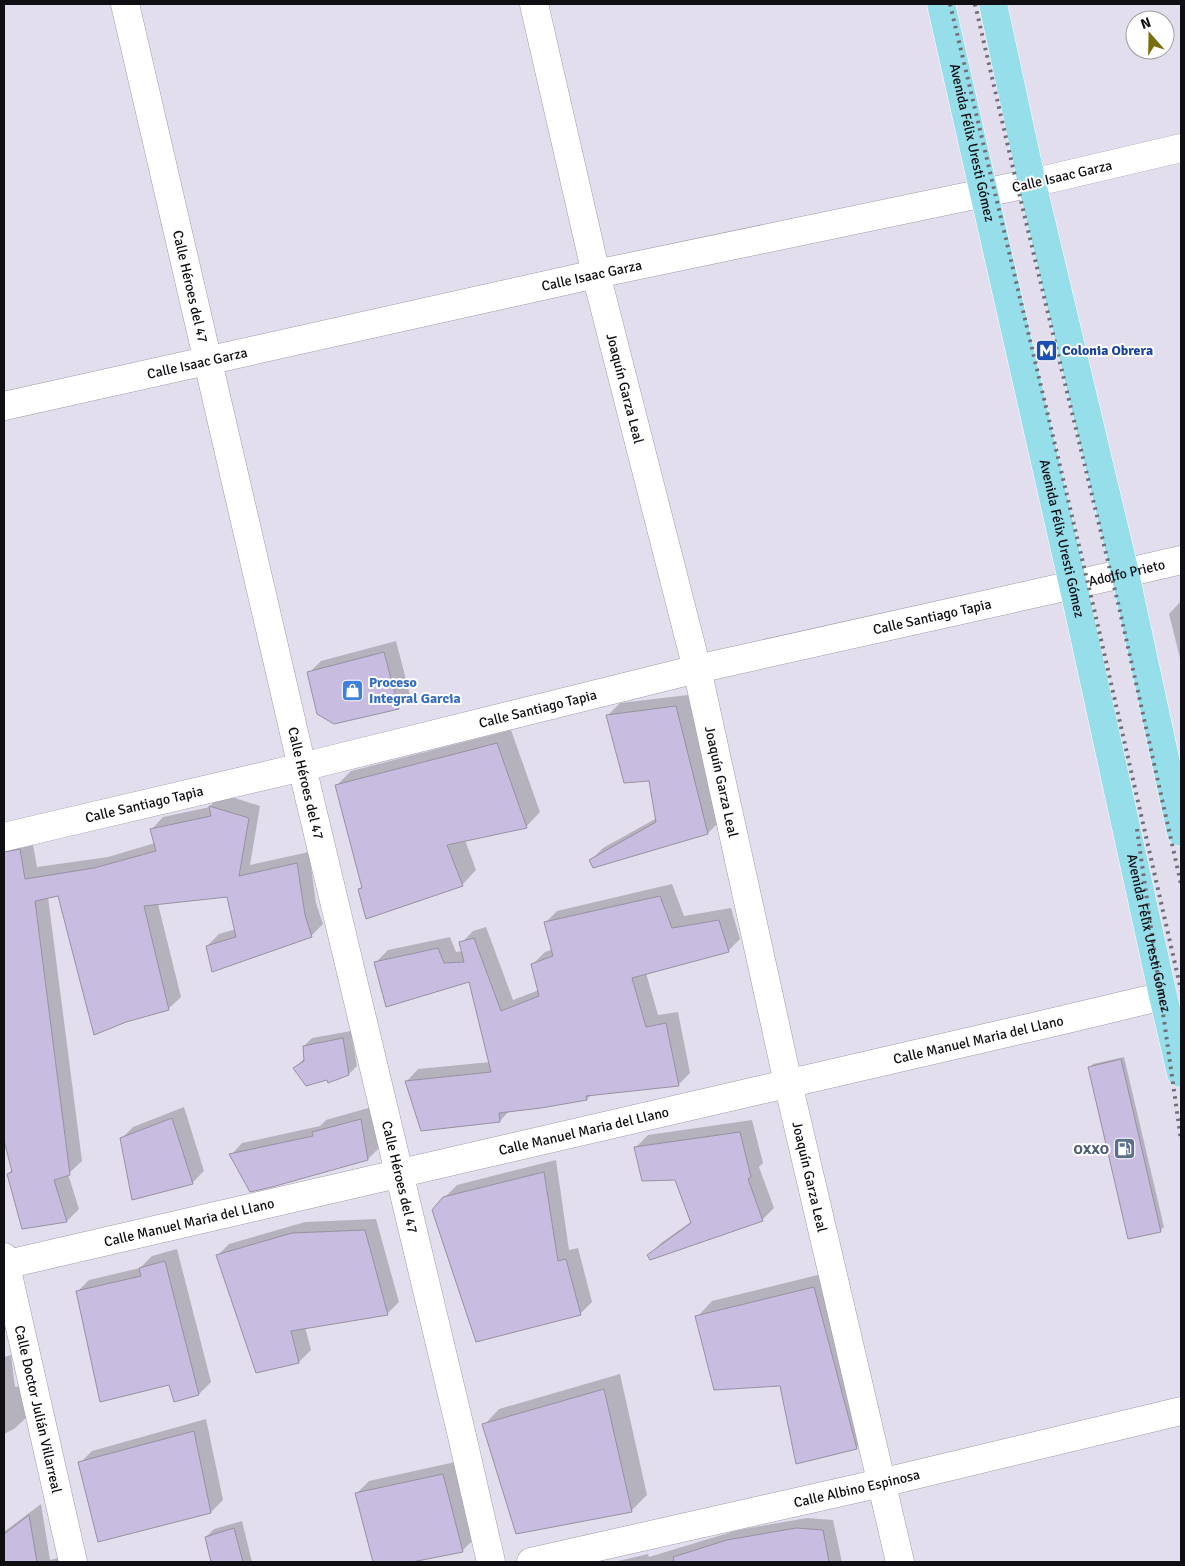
<svg xmlns="http://www.w3.org/2000/svg" width="1185" height="1566" viewBox="0 0 1185 1566" font-family="Signika,sans-serif">
  <rect width="100%" height="100%" fill="#e3deed"/>
  <g fill="#0003">
    <path d="M 1181,601 L 1181,662 L 1169,614 Z"/>
    <path d="M 396,641 L 410,695 L 398,707 L 309,673 L 321,661 Z"/>
    <path d="M 688,695 L 720,821 L 708,833 L 591,860 L 603,848 L 657,818 L 650,780 L 608,715 L 620,703 Z"/>
    <path d="M 511,730 L 540,812 L 526,827 L 465,840 L 476,870 L 462,885 L 359,889 L 362,886 L 337,785 L 351,771 Z"/>
    <path d="M 222,794 L 260,806 L 250,865 L 309,852 L 316,903 L 323,924 L 311,936 L 207,946 L 219,934 L 236,929 L 228,895 L 158,904 L 181,997 L 168,1009 L 59,895 L 48,897 L 82,1161 L 68,1174 L 79,1209 L 67,1221 L 8,1174 L 13,1169 L 4,1135 L 4,852 L 33,845 L 37,867 L 108,857 L 155,843 L 151,830 L 163,817 L 210,807 L 210,806 Z"/>
    <path d="M 672,884 L 684,916 L 731,908 L 740,939 L 728,951 L 646,973 L 658,1015 L 678,1012 L 690,1073 L 678,1085 L 591,1095 L 587,1099 L 510,1110 L 500,1121 L 407,1081 L 418,1069 L 490,1062 L 470,980 L 376,962 L 388,950 L 450,937 L 456,952 L 463,951 L 461,943 L 473,931 L 486,927 L 513,1000 L 539,990 L 533,964 L 545,952 L 553,949 L 545,923 L 557,911 Z"/>
    <path d="M 351,1031 L 357,1066 L 349,1074 L 328,1078 L 294,1068 L 305,1058 L 304,1046 L 312,1038 Z"/>
    <path d="M 1124,1057 L 1164,1227 L 1160,1231 L 1090,1068 L 1093,1064 Z"/>
    <path d="M 184,1107 L 204,1171 L 192,1183 L 121,1139 L 133,1127 Z"/>
    <path d="M 372,1107 L 380,1147 L 368,1159 L 231,1155 L 242,1143 L 320,1126 L 326,1120 Z"/>
    <path d="M 752,1120 L 763,1163 L 759,1167 L 774,1208 L 762,1220 L 649,1255 L 661,1243 L 692,1221 L 676,1178 L 636,1147 L 648,1135 Z"/>
    <path d="M 556,1160 L 569,1250 L 578,1248 L 592,1302 L 580,1314 L 444,1198 L 457,1185 Z"/>
    <path d="M 376,1219 L 399,1302 L 387,1314 L 305,1327 L 311,1350 L 299,1362 L 217,1256 L 229,1244 L 305,1222 Z"/>
    <path d="M 177,1249 L 211,1382 L 199,1394 L 174,1400 L 170,1383 L 77,1292 L 89,1280 L 140,1268 L 152,1256 Z"/>
    <path d="M 830,1272 L 873,1432 L 857,1447 L 797,1463 L 781,1385 L 697,1317 L 712,1301 Z"/>
    <path d="M 11,1355 L 15,1387 L 20,1386 L 26,1418 L 14,1429 L 4,1434 L 4,1357 Z"/>
    <path d="M 620,1374 L 647,1495 L 632,1510 L 517,1532 L 484,1425 L 499,1409 Z"/>
    <path d="M 206,1419 L 223,1500 L 211,1512 L 80,1463 L 92,1451 Z"/>
    <path d="M 455,1462 L 474,1539 L 462,1551 L 406,1562 L 375,1562 L 357,1493 L 369,1481 Z"/>
    <path d="M 41,1504 L 50,1560 L 62,1557 L 63,1562 L 4,1562 L 4,1532 Z"/>
    <path d="M 807,1518 L 833,1520 L 842,1562 L 614,1562 L 648,1554 L 649,1557 L 738,1530 Z"/>
    <path d="M 242,1521 L 252,1562 L 212,1562 L 206,1537 L 214,1529 Z"/>
  </g>
  <g fill="#c8bce0" stroke="#9792a0">
    <path d="M 384,652 L 399,709 L 334,724 L 317,714 L 307,672 Z"/>
    <path d="M 676,706 L 708,834 L 593,868 L 589,860 L 656,822 L 649,781 L 624,783 L 606,715 Z"/>
    <path d="M 497,743 L 527,828 L 447,845 L 463,886 L 366,919 L 358,889 L 362,888 L 335,785 Z"/>
    <path d="M 209,806 L 249,818 L 239,876 L 297,863 L 305,915 L 312,937 L 212,972 L 206,946 L 236,937 L 227,897 L 144,906 L 169,1010 L 126,1022 L 94,1035 L 58,896 L 35,901 L 70,1175 L 54,1180 L 67,1222 L 22,1229 L 7,1174 L 12,1172 L 4,1140 L 4,852 L 20,849 L 25,879 L 94,868 L 156,851 L 150,829 L 211,816 Z"/>
    <path d="M 660,896 L 672,928 L 719,920 L 729,952 L 632,978 L 646,1027 L 666,1023 L 679,1086 L 586,1096 L 587,1100 L 541,1108 L 499,1113 L 500,1122 L 421,1131 L 405,1081 L 491,1072 L 469,982 L 386,1007 L 374,962 L 438,948 L 444,963 L 464,962 L 459,942 L 474,938 L 501,1011 L 539,996 L 531,964 L 553,956 L 544,922 Z"/>
    <path d="M 343,1038 L 349,1075 L 328,1083 L 327,1080 L 306,1086 L 293,1068 L 304,1061 L 303,1046 Z"/>
    <path d="M 1121,1059 L 1161,1232 L 1128,1239 L 1088,1067 Z"/>
    <path d="M 172,1118 L 193,1184 L 132,1200 L 120,1138 Z"/>
    <path d="M 361,1119 L 368,1160 L 272,1187 L 250,1192 L 229,1154 L 313,1136 L 312,1132 Z"/>
    <path d="M 740,1132 L 751,1177 L 748,1179 L 763,1221 L 650,1260 L 647,1255 L 691,1223 L 675,1180 L 642,1181 L 634,1147 Z"/>
    <path d="M 544,1172 L 558,1261 L 566,1259 L 581,1315 L 476,1342 L 432,1210 L 443,1197 Z"/>
    <path d="M 365,1230 L 388,1315 L 291,1331 L 299,1363 L 256,1373 L 216,1255 L 292,1233 Z"/>
    <path d="M 165,1261 L 199,1395 L 174,1402 L 169,1385 L 100,1402 L 76,1291 L 141,1276 L 139,1268 Z"/>
    <path d="M 814,1287 L 857,1449 L 796,1464 L 780,1386 L 714,1390 L 695,1316 Z"/>
    <path d="M 604,1389 L 632,1512 L 516,1534 L 482,1424 Z"/>
    <path d="M 194,1431 L 211,1513 L 98,1542 L 78,1462 Z"/>
    <path d="M 443,1474 L 463,1552 L 412,1562 L 373,1562 L 355,1493 Z"/>
    <path d="M 29,1515 L 37,1562 L 4,1562 L 4,1534 Z"/>
    <path d="M 234,1528 L 243,1562 L 211,1562 L 205,1537 Z"/>
    <path d="M 796,1528 L 823,1530 L 829,1562 L 674,1562 L 673,1557 L 727,1540 Z"/>
  </g>
  <g fill="none" stroke-linecap="round" stroke-linejoin="round">
    <defs>
      <g id="minor">
        <path id="s1" d="M 125,4 L 302,767 L 462,1436 L 491,1562"/>
        <path id="s2" d="M 534,4 L 596,274 L 697,669 L 788,1083 L 900,1562"/>
        <path id="s3" d="M 4,406 L 596,274 L 1032,183"/>
        <path id="s4" d="M 4,837 L 302,767 L 697,669 L 1073,585"/>
        <path id="s5" d="M 4,1257 L 73,1562"/>
        <path id="s6" d="M 4,1265 L 1067,1019 L 1163,996"/>
        <path id="s7" d="M 531,1562 L 881,1483 L 1181,1411"/>
      </g>
      <g id="tertiary">
        <path d="M 1032,183 L 1181,148"/>
        <path id="s8" d="M 1073,585 L 1181,560"/>
      </g>
      <g id="primary">
        <path id="s9" d="M 941,4 L 1073,585 L 1163,996 L 1181,1073"/>
        <path d="M 993,4 L 1032,183 L 1125,573 L 1181,832"/>
      </g>
    </defs>
    <use href="#minor" stroke="#a09ba9" stroke-width="29"/>
    <use href="#tertiary" stroke="#a09ba9" stroke-width="29"/>
    <use href="#primary" stroke="#fff" stroke-width="29"/>
    <use href="#minor" stroke="#fff" stroke-width="28"/>
    <use href="#tertiary" stroke="#fff" stroke-width="28"/>
    <use href="#primary" stroke="#96dfea" stroke-width="28"/>
    <g stroke="#716e77" stroke-width="4" stroke-dasharray="2.5 5" stroke-linecap="butt">
      <path d="M 950,4 L 1095,613 L 1181,990"/>
      <path d="M 975,4 L 1013,168 L 1119,607 L 1181,884"/>
      <path d="M 1137,829 L 1181,1140"/>
    </g>
  </g>
  <defs>
    <symbol id="metro-square" viewBox="-11 -11 22 22"><rect x="-9" y="-9" width="18" height="18" rx="4" fill="#1a4fb4" stroke="#fff"/><path d="M-5.5 5V-5H-3L0 0L3-5H5.5V5H3V-.5L0 4L-3-.5V5Z" fill="#fff"/></symbol>
    <symbol id="shop-square" viewBox="-11 -11 22 22"><rect x="-9" y="-9" width="18" height="18" rx="4" fill="#3f7fe0" stroke="#fff"/><path d="M-5-2.5h2.3a2.7 3.5 0 0 1 5.4 0H5L5.5 6h-11ZM-1.5-2.5h3a1.5 2.3 0 0 0-3 0Z" fill="#fff"/></symbol>
    <symbol id="fuel-square" viewBox="-11 -11 22 22"><rect x="-9" y="-9" width="18" height="18" rx="4" fill="#5c6f8a" stroke="#fff"/><path d="M-5.5-6h7V0h2V4h1.3V-2.5L3-4.5l.8-.8L6-3V5H2.5V1h-1V6h-7ZM-4.2-4.7v3.2H.2V-4.7Z" fill="#fff"/></symbol>
  </defs>
  <g fill-rule="evenodd">
    <use href="#metro-square" x="1034" y="338" width="25" height="25"/>
    <use href="#shop-square" x="340" y="678" width="25" height="25"/>
    <use href="#fuel-square" x="1112" y="1136" width="25" height="25"/>
  </g>
  <g text-anchor="middle" stroke-width="4" stroke-linejoin="round" paint-order="stroke">
    <g font-size="14" fill="#0f0e12" stroke="#fff">
      <text dy="5" stroke="none"><textPath href="#s9" startOffset="142">Avenida Félix Uresti Gómez</textPath></text>
      <text transform="translate(1062 176) rotate(-13)" y="5">Calle Isaac Garza</text>
      <text dy="5" stroke="none"><textPath href="#s3" startOffset="602">Calle Isaac Garza</textPath></text>
      <text dy="5" stroke="none"><textPath href="#s1" startOffset="290">Calle Héroes del 47</textPath></text>
      <text dy="5" stroke="none"><textPath href="#s3" startOffset="198">Calle Isaac Garza</textPath></text>
      <text dy="5" stroke="none"><textPath href="#s2" startOffset="395">Joaquín Garza Leal</textPath></text>
      <text dy="5" stroke="none"><textPath href="#s9" startOffset="548">Avenida Félix Uresti Gómez</textPath></text>
      <text dy="5" stroke="none"><textPath href="#s8" startOffset="55">Adolfo Prieto</textPath></text>
      <text dy="5" stroke="none"><textPath href="#s4" startOffset="954">Calle Santiago Tapia</textPath></text>
      <text dy="5" stroke="none"><textPath href="#s4" startOffset="549">Calle Santiago Tapia</textPath></text>
      <text dy="5" stroke="none"><textPath href="#s2" startOffset="800">Joaquín Garza Leal</textPath></text>
      <text dy="5" stroke="none"><textPath href="#s1" startOffset="800">Calle Héroes del 47</textPath></text>
      <text dy="5" stroke="none"><textPath href="#s4" startOffset="144">Calle Santiago Tapia</textPath></text>
      <text dy="5" stroke="none"><textPath href="#s9" startOffset="952">Avenida Félix Uresti Gómez</textPath></text>
      <text dy="5" stroke="none"><textPath href="#s6" startOffset="1000">Calle Manuel Maria del Llano</textPath></text>
      <text dy="5" stroke="none"><textPath href="#s6" startOffset="595">Calle Manuel Maria del Llano</textPath></text>
      <text dy="5" stroke="none"><textPath href="#s1" startOffset="1205">Calle Héroes del 47</textPath></text>
      <text dy="5" stroke="none"><textPath href="#s2" startOffset="1205">Joaquín Garza Leal</textPath></text>
      <text dy="5" stroke="none"><textPath href="#s6" startOffset="190">Calle Manuel Maria del Llano</textPath></text>
      <text dy="5" stroke="none"><textPath href="#s5" startOffset="156">Calle Doctor Julián Villarreal</textPath></text>
      <text dy="5" stroke="none"><textPath href="#s7" startOffset="334">Calle Albino Espinosa</textPath></text>
    </g>
    <g font-size="14" font-weight="bold" fill="#164399" stroke="#fff" text-anchor="start">
      <text x="1062" y="355">Colonia Obrera</text>
    </g>
    <g font-size="14" font-weight="bold" fill="#366cbe" stroke="#fff" text-anchor="start">
      <text x="369" y="687">Proceso<tspan x="369" dy="16">Integral Garcia</tspan></text>
    </g>
    <g font-size="14" font-weight="bold" fill="#4e5e75" stroke="#fff" text-anchor="end">
      <text x="1109" y="1154">OXXO</text>
    </g>
  </g>
  <rect width="1185" height="1566" fill="none" stroke="#0f0e12" stroke-width="10"/>
  <g transform="translate(1150 35) rotate(340)"><circle r="24" fill="#ffffff" stroke="#9f9fa0"/>
  <path d="M0-4L9 19L0 12L-9 19Z" fill="#7a6e0c"/>
  <text y="-8" font-size="14" font-weight="bold" text-anchor="middle" fill="#0f0e12">N</text>
  </g>
</svg>
